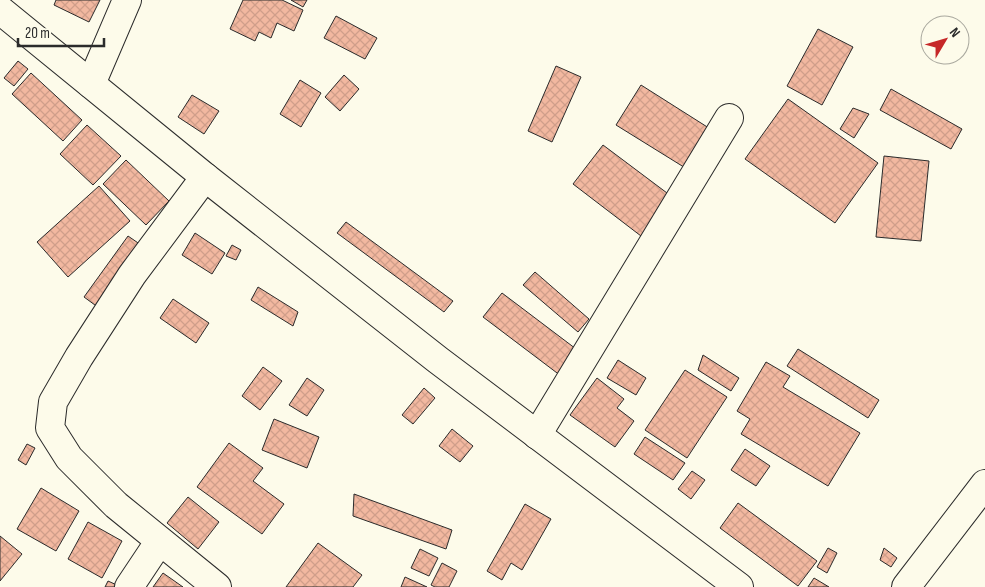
<svg xmlns="http://www.w3.org/2000/svg" width="985" height="587" viewBox="0 0 985 587" font-family="'Sofia Sans Condensed',sans-serif">
  <defs>
    <pattern id="building-cross-hatch" width="8" height="8" patternUnits="userSpaceOnUse" patternTransform="scale(1.25)"><rect width="8" height="8" fill="#f2b8a0"/><path d="M0 0l8 8M0 8l8-8" fill="none" stroke="#d09e8a"/></pattern>
  </defs>
  <rect width="100%" height="100%" fill="#fdfbea"/>
  <g fill="url(#building-cross-hatch)" stroke="#2b2b2b">
    <path d="M 56,0 L 100,0 L 89,22 L 54,5 Z"/>
    <path d="M 243,0 L 282,0 L 303,10 L 294,31 L 277,23 L 271,38 L 259,32 L 255,41 L 230,29 Z"/>
    <path d="M 291,0 L 307,0 L 303,7 Z"/>
    <path d="M 336,16 L 377,38 L 365,59 L 324,38 Z"/>
    <path d="M 818,29 L 853,47 L 822,105 L 787,86 Z"/>
    <path d="M 18,61 L 28,69 L 14,86 L 4,78 Z"/>
    <path d="M 556,66 L 581,77 L 552,142 L 528,131 Z"/>
    <path d="M 31,73 L 82,120 L 63,141 L 12,94 Z"/>
    <path d="M 344,75 L 359,89 L 340,111 L 325,97 Z"/>
    <path d="M 300,80 L 321,93 L 301,127 L 280,114 Z"/>
    <path d="M 641,85 L 712,130 L 687,169 L 616,125 Z"/>
    <path d="M 891,89 L 962,129 L 951,149 L 880,110 Z"/>
    <path d="M 192,95 L 219,111 L 204,134 L 178,117 Z"/>
    <path d="M 788,99 L 878,163 L 835,223 L 745,159 Z"/>
    <path d="M 853,108 L 869,114 L 854,138 L 840,129 Z"/>
    <path d="M 87,125 L 121,156 L 93,185 L 60,154 Z"/>
    <path d="M 603,145 L 671,196 L 641,236 L 573,184 Z"/>
    <path d="M 884,156 L 929,161 L 921,241 L 876,237 Z"/>
    <path d="M 126,160 L 169,201 L 146,225 L 103,184 Z"/>
    <path d="M 99,186 L 130,221 L 68,277 L 37,242 Z"/>
    <path d="M 346,222 L 453,301 L 444,312 L 337,233 Z"/>
    <path d="M 195,233 L 225,253 L 212,274 L 182,255 Z"/>
    <path d="M 128,236 L 144,247 L 99,308 L 84,297 Z"/>
    <path d="M 232,245 L 241,250 L 236,260 L 226,256 Z"/>
    <path d="M 535,272 L 589,319 L 578,332 L 523,285 Z"/>
    <path d="M 258,287 L 298,312 L 293,326 L 251,300 Z"/>
    <path d="M 502,293 L 584,355 L 565,379 L 483,317 Z"/>
    <path d="M 173,299 L 209,323 L 196,343 L 160,318 Z"/>
    <path d="M 798,349 L 879,400 L 868,418 L 787,366 Z"/>
    <path d="M 703,355 L 739,378 L 731,391 L 698,370 Z"/>
    <path d="M 618,360 L 646,378 L 636,395 L 607,378 Z"/>
    <path d="M 766,362 L 790,376 L 783,387 L 860,433 L 828,486 L 741,434 L 750,419 L 737,411 Z"/>
    <path d="M 263,367 L 282,381 L 260,410 L 242,396 Z"/>
    <path d="M 685,370 L 727,397 L 687,458 L 645,430 Z"/>
    <path d="M 307,378 L 324,390 L 307,416 L 289,405 Z"/>
    <path d="M 597,378 L 624,399 L 617,408 L 634,421 L 615,447 L 570,415 Z"/>
    <path d="M 424,388 L 435,398 L 413,424 L 402,415 Z"/>
    <path d="M 274,419 L 319,437 L 307,468 L 262,450 Z"/>
    <path d="M 452,429 L 473,446 L 460,462 L 439,446 Z"/>
    <path d="M 645,437 L 685,463 L 673,480 L 634,454 Z"/>
    <path d="M 229,443 L 263,468 L 253,481 L 284,504 L 262,534 L 197,487 Z"/>
    <path d="M 27,444 L 35,448 L 26,465 L 18,460 Z"/>
    <path d="M 745,449 L 770,466 L 756,486 L 731,470 Z"/>
    <path d="M 692,471 L 705,480 L 691,499 L 678,489 Z"/>
    <path d="M 41,488 L 79,511 L 56,551 L 17,529 Z"/>
    <path d="M 354,494 L 452,530 L 446,549 L 353,516 Z"/>
    <path d="M 188,497 L 219,522 L 198,549 L 167,523 Z"/>
    <path d="M 738,503 L 817,561 L 798,586 L 720,528 Z"/>
    <path d="M 525,504 L 551,519 L 522,570 L 511,563 L 502,580 L 487,571 Z"/>
    <path d="M 88,522 L 122,541 L 102,578 L 68,559 Z"/>
    <path d="M 0,536 L 22,554 L 0,581 Z"/>
    <path d="M 318,543 L 362,575 L 353,587 L 286,587 Z"/>
    <path d="M 828,548 L 837,553 L 827,573 L 817,567 Z"/>
    <path d="M 884,548 L 897,558 L 891,567 L 880,560 Z"/>
    <path d="M 420,549 L 438,558 L 429,576 L 411,568 Z"/>
    <path d="M 442,563 L 457,571 L 449,587 L 435,587 L 431,585 Z"/>
    <path d="M 163,573 L 183,587 L 153,587 Z"/>
    <path d="M 405,577 L 427,587 L 401,587 Z"/>
    <path d="M 814,578 L 829,587 L 808,587 Z"/>
    <path d="M 108,581 L 119,586 L 118,587 L 105,587 Z"/>
  </g>
  <g fill="none" stroke-linecap="round" stroke-linejoin="round">
    <defs>
      <g id="minor">
        <path d="M 0,10 L 205,177 L 438,360 L 739,587"/>
        <path d="M 91,84 L 127,0"/>
        <path d="M 205,177 L 132,275 L 79,357 L 53,402 L 50,428 L 69,458 L 116,505 L 217,587"/>
        <path d="M 537,435 L 729,118"/>
        <path d="M 129,587 L 159,542"/>
        <path d="M 906,587 L 985,484"/>
      </g>
    </defs>
    <use href="#minor" stroke="#2b2b2b" stroke-width="30"/>
    <use href="#minor" stroke="#fdfbea" stroke-width="28"/>
  </g>
  <g transform="translate(945 40) rotate(52)"><circle r="24" fill="#fdfbea" stroke="#a9a89e"/>
  <path d="M0-4L9 19L0 12L-9 19Z" fill="#c62828"/>
  <text y="-8" font-size="14" font-weight="bold" text-anchor="middle" fill="#2b2b2b">N</text>
  </g>
  <path d="M18 38v8h86v-8" fill="none" stroke="#2b2b2b" stroke-width="2.5"/>
  <text x="25" y="38" font-size="15" fill="#2b2b2b" stroke="#fdfbea" stroke-width="4" paint-order="stroke">20 m</text>
</svg>
